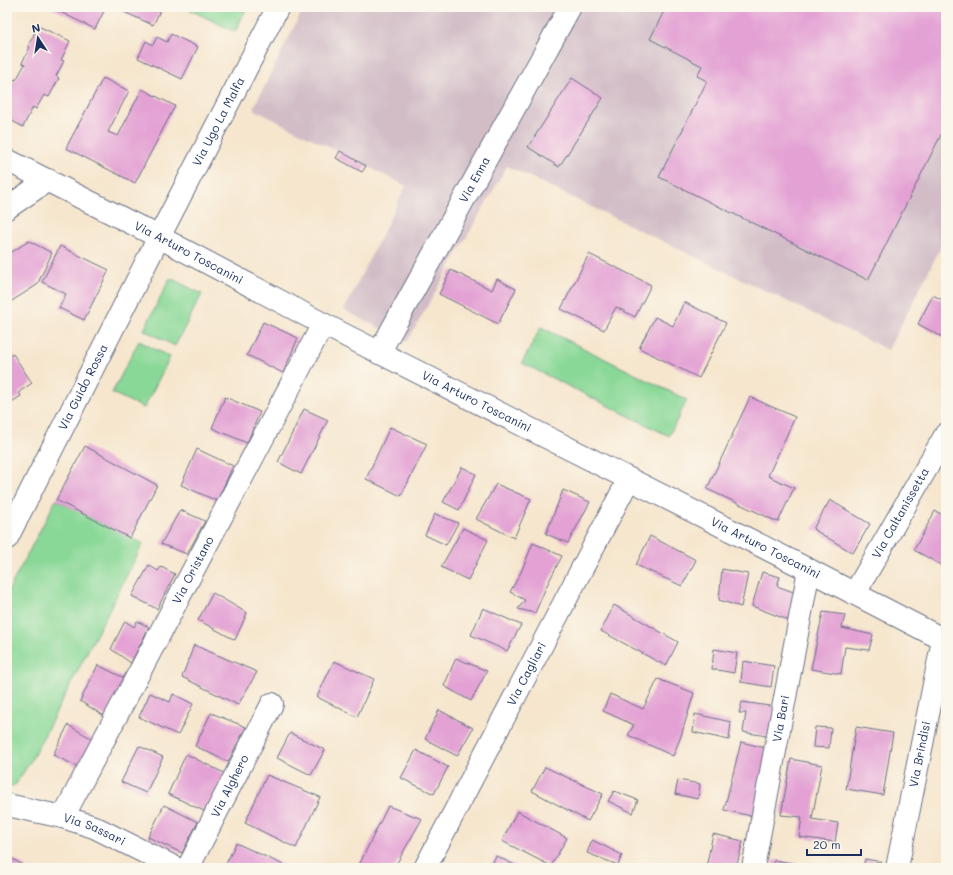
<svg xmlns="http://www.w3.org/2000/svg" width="953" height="875" viewBox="0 0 953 875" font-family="Mali,sans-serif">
  <rect width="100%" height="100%" fill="#fbf7ec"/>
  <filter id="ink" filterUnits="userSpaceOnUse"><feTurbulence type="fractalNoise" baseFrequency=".025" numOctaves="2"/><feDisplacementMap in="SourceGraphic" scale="8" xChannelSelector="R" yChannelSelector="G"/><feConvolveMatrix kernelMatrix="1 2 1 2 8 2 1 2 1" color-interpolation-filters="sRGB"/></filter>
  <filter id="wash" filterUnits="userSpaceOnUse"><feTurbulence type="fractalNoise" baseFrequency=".012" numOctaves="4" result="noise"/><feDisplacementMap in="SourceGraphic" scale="16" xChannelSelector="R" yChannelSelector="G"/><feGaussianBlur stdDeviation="0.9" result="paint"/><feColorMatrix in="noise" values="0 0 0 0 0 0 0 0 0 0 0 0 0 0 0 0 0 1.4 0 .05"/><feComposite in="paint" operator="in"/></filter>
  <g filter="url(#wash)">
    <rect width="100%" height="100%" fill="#f6e6ce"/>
    <path fill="#d2bdc7" d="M 304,7 L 946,7 L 946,237 L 888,350 L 507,166 L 407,342 L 344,310 L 406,186 L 253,109 Z"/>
    <g fill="#89d897" stroke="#52847a">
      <path d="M 184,7 L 247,7 L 235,32 Z"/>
      <path d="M 170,278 L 202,294 L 175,346 L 144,330 Z"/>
      <path d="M 541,327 L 687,400 L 669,436 L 522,363 Z"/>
      <path d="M 139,341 L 170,357 L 144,408 L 112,393 Z"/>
      <path d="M 56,500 L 143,544 L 33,757 L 16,784 L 7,788 L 7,593 Z"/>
    </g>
    <g id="blocks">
      <g fill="#e3a1d4">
        <path d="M 50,7 L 106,7 L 95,29 Z"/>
        <path d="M 127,7 L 162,7 L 153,25 L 124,12 Z"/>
        <path d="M 666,7 L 946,7 L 946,125 L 868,280 L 659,177 L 707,81 L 697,76 L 702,66 L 650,39 Z"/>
        <path d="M 38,26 L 70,41 L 61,60 L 64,61 L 56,76 L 59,78 L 49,97 L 44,95 L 36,109 L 33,107 L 23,127 L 7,118 L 7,92 L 14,79 L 16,80 L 25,64 L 22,63 L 30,47 L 28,46 Z"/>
        <path d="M 171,34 L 198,47 L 182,79 L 138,58 L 146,41 L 153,45 L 157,37 L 167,42 Z"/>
        <path d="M 103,78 L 129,91 L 108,132 L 118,136 L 142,89 L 175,106 L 135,183 L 66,148 Z"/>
        <path d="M 572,78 L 603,98 L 559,167 L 528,147 Z"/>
        <path d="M 340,151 L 366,166 L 362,172 L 336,158 Z"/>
        <path d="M 29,241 L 52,253 L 37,285 L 7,304 L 7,255 Z"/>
        <path d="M 60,246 L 109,270 L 84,320 L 59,308 L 66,294 L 42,282 Z"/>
        <path d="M 589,254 L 651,285 L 635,317 L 616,307 L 604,330 L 561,309 Z"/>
        <path d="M 451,270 L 492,290 L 497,279 L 516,289 L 498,324 L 439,294 Z"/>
        <path d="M 933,295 L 946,302 L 946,339 L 918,324 Z"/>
        <path d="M 684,302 L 726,323 L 699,378 L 639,348 L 655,317 L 673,326 Z"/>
        <path d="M 263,322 L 298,338 L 283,373 L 247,355 Z"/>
        <path d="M 13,354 L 32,383 L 19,392 L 21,396 L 7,405 L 7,358 Z"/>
        <path d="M 225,397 L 260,412 L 247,443 L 212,428 Z"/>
        <path d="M 750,397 L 795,417 L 768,476 L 794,488 L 778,522 L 707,489 Z"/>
        <path d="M 304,409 L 328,420 L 301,474 L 278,462 Z"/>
        <path d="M 390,427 L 427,444 L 401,496 L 366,479 Z"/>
        <path d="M 85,446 L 157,485 L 130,538 L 56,500 Z"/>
        <path d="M 197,449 L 233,466 L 217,501 L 181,485 Z"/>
        <path d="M 462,467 L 476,474 L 459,510 L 443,502 Z"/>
        <path d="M 496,484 L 531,499 L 514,538 L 476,519 Z"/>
        <path d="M 563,490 L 590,502 L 568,543 L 546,534 Z"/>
        <path d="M 830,500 L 870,524 L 853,553 L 813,529 Z"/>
        <path d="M 946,509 L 946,565 L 945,567 L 914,550 L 935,511 L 943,515 Z"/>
        <path d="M 180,510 L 205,521 L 187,554 L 161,544 Z"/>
        <path d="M 435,514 L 458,523 L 446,545 L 425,535 Z"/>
        <path d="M 463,528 L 488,540 L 468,580 L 441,567 Z"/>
        <path d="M 650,536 L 696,560 L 682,586 L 636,565 Z"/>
        <path d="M 533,543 L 562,556 L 547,585 L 535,613 L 518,609 L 525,600 L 510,592 L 521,572 Z"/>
        <path d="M 149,565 L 158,571 L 161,567 L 175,574 L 157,609 L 132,596 Z"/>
        <path d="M 722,569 L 748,574 L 741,607 L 719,600 Z"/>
        <path d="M 762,572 L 780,577 L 777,586 L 799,594 L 793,622 L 752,606 Z"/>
        <path d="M 213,593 L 247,613 L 235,640 L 198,620 Z"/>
        <path d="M 614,605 L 678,642 L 666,666 L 601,631 Z"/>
        <path d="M 483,608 L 521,625 L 507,651 L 471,635 Z"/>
        <path d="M 823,612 L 845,615 L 842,628 L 873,635 L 869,650 L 845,647 L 841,674 L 811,669 Z"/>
        <path d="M 125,621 L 134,627 L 137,621 L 149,627 L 131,663 L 111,649 Z"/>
        <path d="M 194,645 L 257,672 L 238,705 L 182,677 Z"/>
        <path d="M 714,649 L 737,653 L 734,673 L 712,669 Z"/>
        <path d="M 456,658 L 487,671 L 471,701 L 444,686 Z"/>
        <path d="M 334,661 L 374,679 L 357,717 L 317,697 Z"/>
        <path d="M 743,661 L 774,666 L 771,687 L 741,682 Z"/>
        <path d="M 98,665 L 126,679 L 106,717 L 80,701 Z"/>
        <path d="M 658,679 L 694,693 L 681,736 L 673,756 L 628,735 L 634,725 L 603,711 L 610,694 L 643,709 Z"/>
        <path d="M 150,693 L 170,702 L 173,694 L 193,704 L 178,735 L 139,717 Z"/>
        <path d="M 742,702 L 776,707 L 772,737 L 743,732 L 746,713 L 739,713 Z"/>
        <path d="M 439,710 L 473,728 L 457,756 L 425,739 Z"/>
        <path d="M 211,713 L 246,727 L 228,762 L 195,746 Z"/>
        <path d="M 695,714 L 731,722 L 729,740 L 693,732 Z"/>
        <path d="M 68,725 L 96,741 L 81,768 L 53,755 Z"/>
        <path d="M 815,727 L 831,728 L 829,748 L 813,747 Z"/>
        <path d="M 856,727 L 893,733 L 883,795 L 846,789 Z"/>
        <path d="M 290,733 L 325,750 L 311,775 L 277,758 Z"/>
        <path d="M 741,742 L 770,749 L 756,817 L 724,810 Z"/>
        <path d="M 139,746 L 163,757 L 146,793 L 121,782 Z"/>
        <path d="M 416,750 L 448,767 L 434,794 L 401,778 Z"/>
        <path d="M 186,754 L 226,774 L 206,812 L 168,794 Z"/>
        <path d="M 791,759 L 822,765 L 812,819 L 838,823 L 835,842 L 799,837 L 802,817 L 781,815 Z"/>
        <path d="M 545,767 L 603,794 L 588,821 L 532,791 Z"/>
        <path d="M 267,775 L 320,797 L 296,848 L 245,823 Z"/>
        <path d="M 678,780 L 700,784 L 698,799 L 675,794 Z"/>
        <path d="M 614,791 L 638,800 L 633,813 L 608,801 Z"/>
        <path d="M 164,805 L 198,822 L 182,853 L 148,837 Z"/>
        <path d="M 388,806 L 422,819 L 394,868 L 359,868 L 358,867 Z"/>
        <path d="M 517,811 L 567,838 L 551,866 L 502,841 Z"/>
        <path d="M 713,834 L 743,841 L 736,868 L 706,868 Z"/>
        <path d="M 592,840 L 622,855 L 618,865 L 587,853 Z"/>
        <path d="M 236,843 L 290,868 L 224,868 Z"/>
        <path d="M 7,855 L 27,868 L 7,868 Z"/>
        <path d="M 496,856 L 521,868 L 490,868 Z"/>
        <path d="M 865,859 L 882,862 L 881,868 L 863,868 Z"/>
        <path d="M 774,860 L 804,865 L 803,868 L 773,868 Z"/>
      </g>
    </g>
  </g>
  <g filter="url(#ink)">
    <use href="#blocks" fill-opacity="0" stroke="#686f85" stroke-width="1"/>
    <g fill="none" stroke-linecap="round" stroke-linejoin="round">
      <defs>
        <g id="minor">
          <path id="s1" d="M 7,160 L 159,237 L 323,324 L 809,570 L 946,641"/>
          <path d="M 7,208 L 48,180"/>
          <path id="s2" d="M 379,353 L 570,7"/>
          <path id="s3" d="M 7,538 L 159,237 L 278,7"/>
          <path id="s4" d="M 855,593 L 946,434"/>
          <path id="s5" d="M 7,805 L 63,817 L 94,827 L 176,868"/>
          <path id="s6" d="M 63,817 L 323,324"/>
          <path id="s7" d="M 188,868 L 272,704"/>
          <path id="s8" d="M 425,868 L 629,479"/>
          <path id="s9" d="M 753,868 L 809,570"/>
          <path id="s10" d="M 897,868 L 943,640"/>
        </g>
      </defs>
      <use href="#minor" stroke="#686f85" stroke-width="24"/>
      <use href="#minor" stroke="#fff" stroke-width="22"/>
    </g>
  </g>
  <g text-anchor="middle" stroke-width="3.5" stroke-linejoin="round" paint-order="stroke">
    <g font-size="12" fill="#1b2f5e" stroke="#fbf7ec">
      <text dy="4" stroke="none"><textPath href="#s3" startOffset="467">Via Ugo La Malfa</textPath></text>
      <text dy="4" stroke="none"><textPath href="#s2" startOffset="198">Via Enna</textPath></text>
      <text dy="4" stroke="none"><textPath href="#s1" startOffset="204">Via Arturo Toscanini</textPath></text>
      <text dy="4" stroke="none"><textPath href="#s3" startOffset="169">Via Guido Rossa</textPath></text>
      <text dy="4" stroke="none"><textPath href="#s1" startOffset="528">Via Arturo Toscanini</textPath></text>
      <text dy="4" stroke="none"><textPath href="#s4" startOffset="92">Via Caltanissetta</textPath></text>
      <text dy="4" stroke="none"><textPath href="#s1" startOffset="852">Via Arturo Toscanini</textPath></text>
      <text dy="4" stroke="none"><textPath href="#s6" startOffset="279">Via Oristano</textPath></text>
      <text dy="4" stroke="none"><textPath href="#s8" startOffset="219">Via Cagliari</textPath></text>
      <text dy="4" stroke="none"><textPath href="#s9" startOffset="152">Via Bari</textPath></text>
      <text dy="4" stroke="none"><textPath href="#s10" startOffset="116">Via Brindisi</textPath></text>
      <text dy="4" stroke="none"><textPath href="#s7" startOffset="92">Via Alghero</textPath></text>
      <text dy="4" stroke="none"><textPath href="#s5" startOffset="91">Via Sassari</textPath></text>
    </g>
  </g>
  <rect width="953" height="875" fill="none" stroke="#fbf7ec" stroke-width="24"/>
  <g transform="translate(38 38) rotate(348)" stroke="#fbf7ec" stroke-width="3" paint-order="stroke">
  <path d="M0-3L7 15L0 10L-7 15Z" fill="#1b2f5e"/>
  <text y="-6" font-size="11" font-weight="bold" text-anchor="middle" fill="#1b2f5e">N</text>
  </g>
  <path d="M807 849v6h54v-6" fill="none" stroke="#1b2f5e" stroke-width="2"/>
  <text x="813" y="849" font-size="12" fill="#1b2f5e" stroke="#fbf7ec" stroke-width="3" paint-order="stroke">20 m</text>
</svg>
